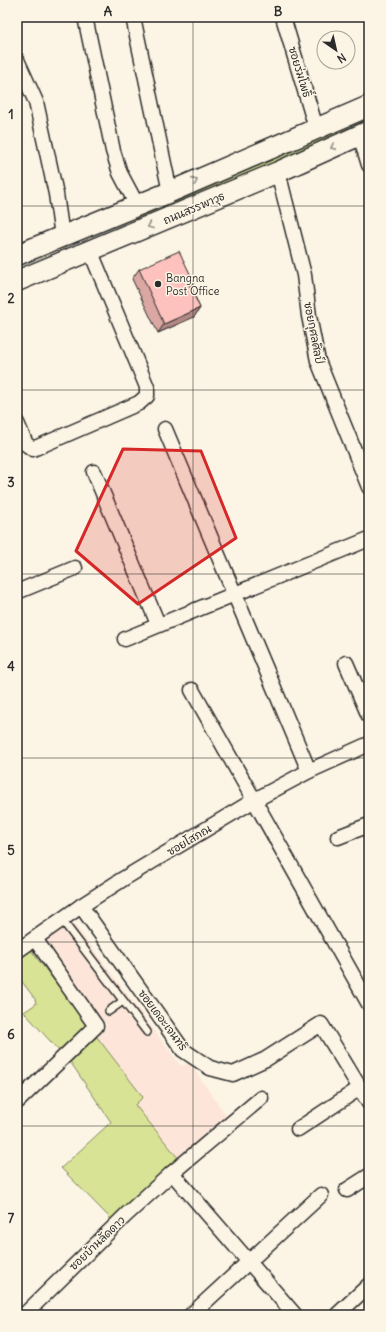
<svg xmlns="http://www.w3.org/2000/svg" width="386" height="1332" viewBox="0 0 386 1332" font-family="Delius,'Playpen Sans Thai',sans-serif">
  <rect width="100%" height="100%" fill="#fcf5e5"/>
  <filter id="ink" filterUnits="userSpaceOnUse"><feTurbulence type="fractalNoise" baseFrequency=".025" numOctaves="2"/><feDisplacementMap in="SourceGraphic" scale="8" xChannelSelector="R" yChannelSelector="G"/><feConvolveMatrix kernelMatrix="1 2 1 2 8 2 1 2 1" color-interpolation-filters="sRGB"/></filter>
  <g filter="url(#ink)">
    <path fill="#fde6d9" d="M 72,921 L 181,1066 L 189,1062 L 228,1118 L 179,1159 L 134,1105 L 142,1097 L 97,1037 L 107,1026 L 44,941 Z"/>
    <g fill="#d8e396" stroke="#828760">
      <path d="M 369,114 L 369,124 L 145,218 L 133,219 L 133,217 Z"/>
      <path d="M 30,949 L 86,1022 L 85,1028 L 59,1051 L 24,1012 L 36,1004 L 35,999 L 17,975 L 17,959 Z"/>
      <path d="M 97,1037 L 143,1097 L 135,1105 L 179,1159 L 111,1219 L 61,1168 L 111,1122 L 69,1060 Z"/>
    </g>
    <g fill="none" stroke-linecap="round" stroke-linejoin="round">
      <defs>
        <g id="service">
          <path d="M 62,920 L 147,1032"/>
          <path d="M 109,1011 L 123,1001"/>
        </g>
        <g id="minor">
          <path d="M 85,17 L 113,151 L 120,173 L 137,205"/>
          <path d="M 133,17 L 170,192"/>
          <path d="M 283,17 L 316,128"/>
          <path d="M 17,60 L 36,102 L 56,194 L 62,236"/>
          <path d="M 360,135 L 369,165"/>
          <path d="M 278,172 L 304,275 L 309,316 L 318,361 L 369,487"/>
          <path d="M 17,423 L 26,444 L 33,449 L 139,403 L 147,396 L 147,387 L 90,250"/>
          <path d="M 165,429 L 309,771"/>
          <path d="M 94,472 L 158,624"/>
          <path d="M 17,592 L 75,568"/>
          <path d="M 125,639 L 369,539"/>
          <path d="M 346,663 L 369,716"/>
          <path d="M 192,690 L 369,1004"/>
          <path d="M 338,837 L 369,825"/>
          <path d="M 81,906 L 183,1050 L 210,1068 L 233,1074 L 266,1059 L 321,1024 L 369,1103"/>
          <path d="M 17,951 L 81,906 L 123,879 L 253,801 L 309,771 L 369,744"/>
          <path d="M 17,1102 L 96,1026 L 35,939"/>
          <path d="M 298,1129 L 360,1088"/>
          <path d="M 172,1173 L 295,1315"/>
          <path d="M 347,1190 L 369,1176"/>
          <path d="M 24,1315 L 127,1214 L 172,1173 L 261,1098"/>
          <path d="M 191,1315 L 321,1195"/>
          <path d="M 337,1315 L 369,1285"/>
        </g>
        <g id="secondary">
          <path d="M 17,255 L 170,192 L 369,106"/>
          <path d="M 17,281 L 278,172 L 369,131"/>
        </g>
      </defs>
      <use href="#service" stroke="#2b2b2b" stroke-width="10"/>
      <use href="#minor" stroke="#2b2b2b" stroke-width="17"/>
      <use href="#secondary" stroke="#2b2b2b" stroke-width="23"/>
      <use href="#service" stroke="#fcf5e5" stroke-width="7"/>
      <use href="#minor" stroke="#fcf5e5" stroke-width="14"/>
      <use href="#secondary" stroke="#fcf5e5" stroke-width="20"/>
    </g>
    <path fill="#daa7a3" stroke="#2b2b2b" d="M 139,269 L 191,287 L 200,308 L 194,317 L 158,333 L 132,279 Z"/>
    <g fill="#b28885" stroke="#2b2b2b">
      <path d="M 194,282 L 188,291 L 189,284 Z"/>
      <path d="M 200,308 L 194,317 L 158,333 L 164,324 Z"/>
    </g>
    <path fill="#fec2be" stroke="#2b2b2b" d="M 179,251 L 194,282 L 189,284 L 200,308 L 164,324 L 139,269 Z"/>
    <defs><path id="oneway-chevron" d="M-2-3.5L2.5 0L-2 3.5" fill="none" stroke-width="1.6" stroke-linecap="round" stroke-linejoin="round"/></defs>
    <g stroke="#949088">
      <use href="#oneway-chevron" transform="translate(333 147) rotate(156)"/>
      <use href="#oneway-chevron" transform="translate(195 181) rotate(-24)"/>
      <use href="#oneway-chevron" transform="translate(150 226) rotate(157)"/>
    </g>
  </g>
  <path fill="#d62828" fill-opacity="0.2" stroke="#d62828" stroke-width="3" stroke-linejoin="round" d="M 123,449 L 201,451 L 236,538 L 138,604 L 76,551 Z"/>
  <path fill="none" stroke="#2b2b2b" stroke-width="1" stroke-opacity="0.55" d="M 193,17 L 193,1315M 17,206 L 369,206M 17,390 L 369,390M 17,574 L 369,574M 17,758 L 369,758M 17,942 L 369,942M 17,1126 L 369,1126"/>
  <circle fill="#2b2b2b" stroke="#fcf5e5" stroke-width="1.5" cx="158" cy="284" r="4"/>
  <g text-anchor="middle" stroke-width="3" stroke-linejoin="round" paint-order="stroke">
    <g font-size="11" fill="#2b2b2b" stroke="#fcf5e5">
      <text transform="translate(300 72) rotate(73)" y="4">ซอยร่มโพธิ์</text>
      <text transform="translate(194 208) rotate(-23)" y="4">ถนนสรรพาวุธ</text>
      <text transform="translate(314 333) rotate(79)" y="4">ซอยกุศลศิลป์</text>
      <text transform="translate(189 840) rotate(-31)" y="4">ซอยโสภณ</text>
      <text transform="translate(163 1020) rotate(53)" y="4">ซอยเดอะเจนทริ</text>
      <text transform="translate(97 1243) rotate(-44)" y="4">ซอยบ้านลัดดาว</text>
    </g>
    <g font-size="11" fill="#2b2b2b" stroke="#fcf5e5" text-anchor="start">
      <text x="166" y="282">Bangna<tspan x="166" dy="13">Post Office</tspan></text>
    </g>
  </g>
  <rect width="386" height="1332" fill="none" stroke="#fcf5e5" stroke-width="44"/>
  <g transform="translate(336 50) rotate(146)"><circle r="19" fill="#fcf5e5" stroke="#a8a49b"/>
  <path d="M0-3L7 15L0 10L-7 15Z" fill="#2b2b2b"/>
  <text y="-6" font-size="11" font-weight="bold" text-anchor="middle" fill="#2b2b2b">N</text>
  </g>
  <rect x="22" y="22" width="342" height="1288" fill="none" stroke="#2b2b2b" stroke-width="1.5"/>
  <g font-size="13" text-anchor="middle" font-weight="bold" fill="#2b2b2b">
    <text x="108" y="16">A</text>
    <text x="278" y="16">B</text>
    <text x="11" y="119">1</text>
    <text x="11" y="303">2</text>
    <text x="11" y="487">3</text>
    <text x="11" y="671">4</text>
    <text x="11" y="855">5</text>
    <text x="11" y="1039">6</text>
    <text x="11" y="1223">7</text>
  </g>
</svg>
